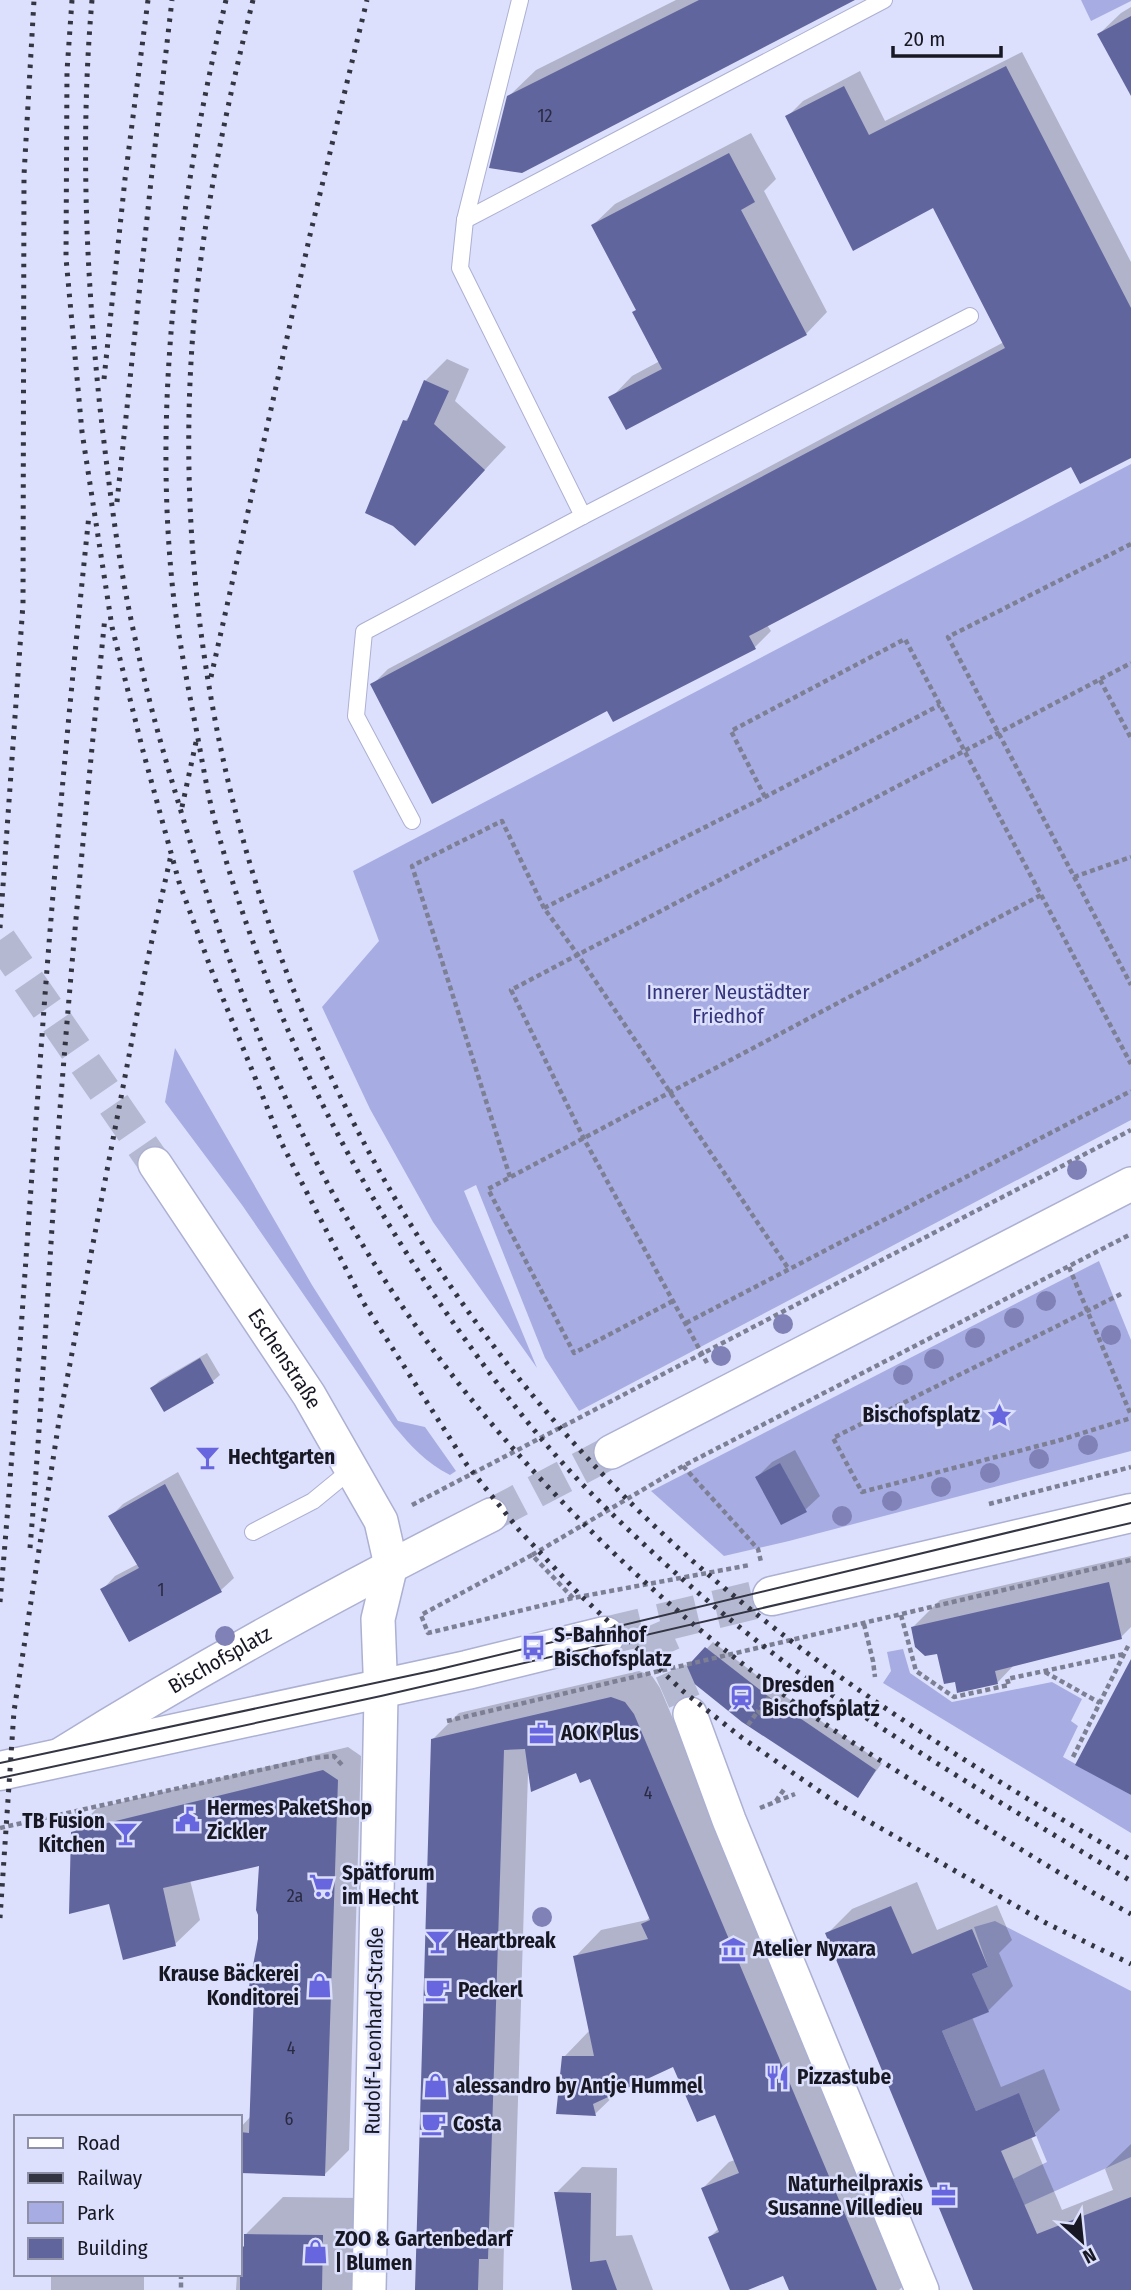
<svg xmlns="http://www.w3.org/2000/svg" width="1131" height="2290" viewBox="0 0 1131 2290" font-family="'Fira Sans Condensed',sans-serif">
  <rect width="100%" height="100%" fill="#dce0fc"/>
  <g fill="#a7ade2">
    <path d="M 1081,0 L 1131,0 L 1131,1 L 1091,21 Z"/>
    <path d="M 1131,464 L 1131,1120 L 579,1411 L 545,1358 L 476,1185 L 464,1191 L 537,1368 L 433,1222 L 370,1109 L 322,1007 L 379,941 L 353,871 Z"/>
    <path d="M 175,1048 L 312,1285 L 398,1421 L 425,1427 L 456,1471 L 450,1475 C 426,1463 411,1446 394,1426 L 242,1205 L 165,1102 Z"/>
    <path d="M 1099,1261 L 1131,1340 L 1131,1451 L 789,1541 L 724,1556 L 651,1491 Z"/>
    <path d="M 903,1649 L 910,1673 L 952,1702 L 1052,1682 L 1082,1699 L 1071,1721 L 1078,1726 L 1063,1757 L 1131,1795 L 1131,1833 L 883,1683 L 891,1671 L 887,1652 Z"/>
    <path d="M 995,1921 L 1131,1991 L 1131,2157 L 1024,2205 L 1013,2179 L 1047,2162 L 1019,2094 L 976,2111 L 942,2031 L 988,2012 L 972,1974 L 988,1967 L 974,1927 Z"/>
  </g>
  <g fill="#0003">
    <path d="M 676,0 L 852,0 L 508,97 L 536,70 Z"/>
    <path d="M 1131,7 L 1131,93 L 1099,34 L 1121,13 Z"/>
    <path d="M 1022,52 L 1131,262 L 1131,456 L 1071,464 L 767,625 L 771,631 L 755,647 L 608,709 L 372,685 L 388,669 L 1004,342 L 934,205 L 787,117 L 803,101 L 860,71 L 885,121 Z"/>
    <path d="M 751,133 L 776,179 L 764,191 L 827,312 L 806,334 L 611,398 L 632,376 L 660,361 L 637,309 L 593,225 L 615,204 Z"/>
    <path d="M 447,359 L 469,369 L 455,401 L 506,447 L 436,522 L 405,421 L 411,415 L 425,381 Z"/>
    <path d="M 207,1353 L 220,1375 L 213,1381 L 152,1388 L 159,1381 Z"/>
    <path d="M 795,1450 L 820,1496 L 805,1510 L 757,1477 L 772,1462 Z"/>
    <path d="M 178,1472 L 234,1578 L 221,1590 L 130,1640 L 103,1589 L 115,1576 L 138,1564 L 111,1516 L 123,1504 Z"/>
    <path d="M 1131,1556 L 1131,1627 L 1121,1637 L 1015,1664 L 998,1682 L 959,1690 L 956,1680 L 938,1652 L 913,1627 L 940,1600 Z"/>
    <path d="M 713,1642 L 776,1690 L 882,1763 L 858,1796 L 684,1673 Z"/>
    <path d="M 639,1671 L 652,1676 L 660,1688 L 910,2279 L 899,2290 L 790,2290 L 784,2274 L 743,2290 L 732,2290 L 710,2237 L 719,2228 L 703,2188 L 729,2162 L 735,2160 L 715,2113 L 674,2064 L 621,2089 L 595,2114 L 564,2057 L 590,2030 L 575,1957 L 601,1930 L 647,1920 L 650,1917 L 591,1776 L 577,1771 L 528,1773 L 514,2231 L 504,2241 L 503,2290 L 418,2290 L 432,1740 L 459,1713 Z"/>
    <path d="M 348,1747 L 361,1756 L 349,2150 L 325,2174 L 240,2172 L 240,2128 L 251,2116 L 261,1863 L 190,1880 L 200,1920 L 175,1944 L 110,1902 L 73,1833 L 97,1808 Z"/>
    <path d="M 917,1882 L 937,1930 L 997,1905 L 1012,1940 L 999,1953 L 1013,1986 L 988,2011 L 972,2017 L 1001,2087 L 1044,2069 L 1060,2110 L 1031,2137 L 1062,2210 L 1113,2190 L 1105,2169 L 1131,2144 L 1131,2290 L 975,2290 L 827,1934 L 852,1909 Z"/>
    <path d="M 582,2167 L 617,2168 L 616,2236 L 632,2235 L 653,2290 L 574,2290 L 556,2193 Z"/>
    <path d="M 283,2197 L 360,2198 L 358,2290 L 236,2290 L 237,2274 L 240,2274 L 240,2253 L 246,2246 L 246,2234 Z"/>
    <rect x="51" y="2274" width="93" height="16"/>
  </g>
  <g fill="#61659e">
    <path d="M 699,0 L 855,0 L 522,173 L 489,168 L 507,96 Z"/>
    <path d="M 1131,16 L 1131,96 L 1097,34 Z"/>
    <path d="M 1006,66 L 1131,308 L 1131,458 L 1080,484 L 1071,467 L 749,636 L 756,649 L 613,722 L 607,711 L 432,804 L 370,684 L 1005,348 L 933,208 L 853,251 L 785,116 L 844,86 L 869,135 Z"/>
    <path d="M 729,153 L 755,202 L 741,210 L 807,335 L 626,430 L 608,397 L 662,369 L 632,312 L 636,310 L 591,225 Z"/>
    <path d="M 424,380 L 449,391 L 434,424 L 485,470 L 415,546 L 393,526 L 365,513 L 403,420 L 407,421 Z"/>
    <path d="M 200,1358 L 214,1383 L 164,1412 L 150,1388 Z"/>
    <path d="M 780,1463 L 807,1512 L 781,1525 L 755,1477 Z"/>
    <path d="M 165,1484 L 222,1592 L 129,1642 L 100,1589 L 139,1568 L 108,1516 Z"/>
    <path d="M 1109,1582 L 1122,1639 L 995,1671 L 998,1684 L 957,1693 L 955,1682 L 944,1684 L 937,1654 L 925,1656 L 915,1647 L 911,1627 Z"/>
    <path d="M 705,1647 L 769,1697 L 876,1770 L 858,1798 L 742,1722 L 681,1673 Z"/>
    <path d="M 1131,1659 L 1131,1795 L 1075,1765 Z"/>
    <path d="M 611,1697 L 625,1702 L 634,1714 L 877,2290 L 789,2290 L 783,2276 L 748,2290 L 730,2290 L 708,2237 L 719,2232 L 701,2188 L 739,2173 L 715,2115 L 697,2122 L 673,2067 L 593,2104 L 596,2116 L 556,2114 L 562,2056 L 594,2056 L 573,1956 L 648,1939 L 641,1924 L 650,1920 L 590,1779 L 580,1783 L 576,1773 L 531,1792 L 525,1749 L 504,1750 L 488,2259 L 479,2259 L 478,2290 L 415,2290 L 431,1739 Z"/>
    <path d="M 323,1770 L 338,1780 L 325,2176 L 240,2173 L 240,2132 L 249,2133 L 254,1992 L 248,1992 L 258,1939 L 258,1915 L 256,1910 L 259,1866 L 163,1888 L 176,1946 L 123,1960 L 109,1904 L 69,1914 L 71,1832 Z"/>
    <path d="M 891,1906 L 912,1954 L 972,1929 L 988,1967 L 972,1974 L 989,2012 L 942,2031 L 976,2111 L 1019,2093 L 1036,2136 L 1001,2151 L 1037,2234 L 1131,2197 L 1131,2290 L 973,2290 L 825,1933 Z"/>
    <path d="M 554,2192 L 591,2193 L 590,2262 L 606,2260 L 617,2290 L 572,2290 Z"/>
    <path d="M 244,2234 L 323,2235 L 322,2290 L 240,2290 L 240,2250 L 244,2246 Z"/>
  </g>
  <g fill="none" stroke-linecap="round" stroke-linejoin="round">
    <g stroke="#b5b8d1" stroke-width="33" stroke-dasharray="33 17" stroke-linecap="butt">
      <path d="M 0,940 L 155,1164"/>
      <path d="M 491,1515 L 611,1452"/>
      <path d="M 651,1625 L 690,1714"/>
    </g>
    <path stroke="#b5b8d1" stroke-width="38" stroke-dasharray="38 19" stroke-linecap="butt" d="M 605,1636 L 772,1596"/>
    <defs>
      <g id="lane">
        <path d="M 520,0 L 465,220 L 460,268 L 583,516"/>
        <path d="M 465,220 L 884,0"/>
        <path d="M 412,821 L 356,716 L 364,632 L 583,516 L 970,316"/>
        <path d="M 253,1532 L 313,1501 L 352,1469"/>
      </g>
      <g id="street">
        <path id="s1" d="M 155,1164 L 309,1395 L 381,1521 L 391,1565 L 378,1619 L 381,1696 L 369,2290"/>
        <path d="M 611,1452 L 1131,1184"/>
        <path d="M 690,1714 L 729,1820 L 922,2290"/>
        <path id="s2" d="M 60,1755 C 199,1668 344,1589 491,1515"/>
      </g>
      <g id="secondary">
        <path d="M 772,1596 L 1131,1513"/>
        <path d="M 0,1771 L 467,1670 L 605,1636"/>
      </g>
    </defs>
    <use href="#lane" stroke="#acb0d2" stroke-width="18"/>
    <use href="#street" stroke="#acb0d2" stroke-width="36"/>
    <use href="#secondary" stroke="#acb0d2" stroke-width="41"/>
    <g stroke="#7d7f94" stroke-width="4.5" stroke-dasharray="5 3.5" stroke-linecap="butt">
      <path d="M 1131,544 L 948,637 L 1131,985"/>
      <path d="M 1100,680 L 1131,738"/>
      <path d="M 765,797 L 731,731 L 905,639 L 1131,1064"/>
      <path d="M 1074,877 L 1131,857"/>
      <path d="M 544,908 L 765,797 L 940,705"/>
      <path d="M 510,1177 L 412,866 L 502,821 L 544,908 L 578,955 L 788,1268"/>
      <path d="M 1069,1267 L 1131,1415"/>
      <path d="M 1121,1294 L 833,1438 L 862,1492 L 1057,1441 L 1131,1418"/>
      <path d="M 673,1301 L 574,1353 L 488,1189 L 1041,895"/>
      <path d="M 686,1323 L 1131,1091"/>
      <path d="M 707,1363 L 584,1139 L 511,990 L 1131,663"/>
      <path d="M 683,1466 L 758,1549 L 761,1562"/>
      <path d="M 989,1504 L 1131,1467"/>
      <path d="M 412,1505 L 1131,1130"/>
      <path d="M 532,1555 L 421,1615 L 428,1633 L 573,1598 L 750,1565"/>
      <path d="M 573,1598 L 532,1555 L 683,1466 L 1131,1234"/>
      <path d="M 901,1615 L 916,1671 L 954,1697 L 1009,1685 L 1007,1679 L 1124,1654"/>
      <path d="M 864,1624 L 873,1661 L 875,1677"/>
      <path d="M 1045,1672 L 1100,1703"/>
      <path d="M 761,1714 L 758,1711 L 769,1697"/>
      <path d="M 447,1721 L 1131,1560"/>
      <path d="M 748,1725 L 758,1711"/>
      <path d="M 1073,1757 L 1129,1644"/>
      <path d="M 776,1801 L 785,1788"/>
      <path d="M 760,1808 L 795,1794"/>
      <path d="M 0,1828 L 314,1758 L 334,1756 L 343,1766"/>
      <path d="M 181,2274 L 181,2290"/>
    </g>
    <use href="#lane" stroke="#fff" stroke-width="16"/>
    <use href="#street" stroke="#fff" stroke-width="33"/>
    <use href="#secondary" stroke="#fff" stroke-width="38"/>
    <g stroke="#333543" stroke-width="2">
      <path d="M 0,1763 L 436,1670 L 1131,1503"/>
      <path d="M 0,1778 L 381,1696 L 1131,1523"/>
    </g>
    <g stroke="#333543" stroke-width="5" stroke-dasharray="3.5 7" stroke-linecap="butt">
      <path d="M 72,0 L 67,71 L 66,258 L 82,432 L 112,627 L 143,751 L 179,882 L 211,969 L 282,1144 L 363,1302 L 467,1465 L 519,1530 L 579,1594 L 684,1692 L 741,1737 L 835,1802 L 1046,1923 L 1131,1964"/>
      <path d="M 92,0 C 80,136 86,272 100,408 C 109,485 118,563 135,638 C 147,696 163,752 180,808 C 213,919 252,1030 303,1135 C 355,1244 430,1355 510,1445 C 589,1535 679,1618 776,1689 C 832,1731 892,1768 951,1805 C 1010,1843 1069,1880 1131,1914"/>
      <path d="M 226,0 C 180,195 151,400 174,601 C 179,639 186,676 193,713 C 200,747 205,781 213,814 C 262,1000 346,1172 457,1328 C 496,1383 538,1439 586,1488 C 647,1550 714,1609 783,1661 C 808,1680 834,1696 859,1713 C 948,1772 1039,1826 1131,1881"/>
      <path d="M 253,0 C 226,109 202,220 193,332 C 158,787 340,1240 677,1547 C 813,1670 973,1768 1131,1860"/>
      <path d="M 104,379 L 125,179 L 148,0"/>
      <path d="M 117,502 L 151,181 L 172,0"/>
      <path d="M 211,677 L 310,235 L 367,0"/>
      <path d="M 182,807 L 196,742"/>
      <path d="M 0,928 L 23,604 L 24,175 L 34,0"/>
      <path d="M 30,1548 C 42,1406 49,1264 59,1122 C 72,953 88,785 105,617"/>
      <path d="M 0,1602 C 15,1432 25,1263 38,1093 C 51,900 69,707 89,515"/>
      <path d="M 0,1918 L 14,1711 L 59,1421 L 146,967 L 171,855"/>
    </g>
  </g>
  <g fill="#8081b6">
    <circle cx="1077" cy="1170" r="10"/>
    <circle cx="1046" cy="1301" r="10"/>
    <circle cx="1014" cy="1318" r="10"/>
    <circle cx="783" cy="1324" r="10"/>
    <circle cx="1111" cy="1335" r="10"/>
    <circle cx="975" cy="1338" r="10"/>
    <circle cx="721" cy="1356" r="10"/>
    <circle cx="934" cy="1359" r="10"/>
    <circle cx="903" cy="1375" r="10"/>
    <circle cx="1088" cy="1445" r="10"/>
    <circle cx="1039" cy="1459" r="10"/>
    <circle cx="990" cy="1473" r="10"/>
    <circle cx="941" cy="1487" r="10"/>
    <circle cx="892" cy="1501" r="10"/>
    <circle cx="842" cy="1516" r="10"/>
    <circle cx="225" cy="1636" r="10"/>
    <circle cx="542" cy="1917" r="10"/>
  </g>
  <defs>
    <symbol id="sight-bare" viewBox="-9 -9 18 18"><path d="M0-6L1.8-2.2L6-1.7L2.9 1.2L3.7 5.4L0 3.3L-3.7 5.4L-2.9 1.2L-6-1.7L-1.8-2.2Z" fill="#6766df" stroke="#dce0fc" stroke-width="2.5" paint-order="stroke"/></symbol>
    <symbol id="bar-bare" viewBox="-9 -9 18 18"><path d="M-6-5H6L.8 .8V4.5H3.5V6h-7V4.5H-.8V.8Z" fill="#6766df" stroke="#dce0fc" stroke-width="2.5" paint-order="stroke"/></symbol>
    <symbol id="bus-bare" viewBox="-9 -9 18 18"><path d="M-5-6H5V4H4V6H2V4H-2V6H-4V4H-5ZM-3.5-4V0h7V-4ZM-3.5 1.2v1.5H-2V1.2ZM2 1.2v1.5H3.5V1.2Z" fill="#6766df" stroke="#dce0fc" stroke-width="2.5" paint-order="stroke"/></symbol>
    <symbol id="station-bare" viewBox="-9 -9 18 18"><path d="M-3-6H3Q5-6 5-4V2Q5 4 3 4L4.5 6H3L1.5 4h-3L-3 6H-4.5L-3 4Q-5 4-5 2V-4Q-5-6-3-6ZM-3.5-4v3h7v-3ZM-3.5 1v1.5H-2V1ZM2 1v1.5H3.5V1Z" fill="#6766df" stroke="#dce0fc" stroke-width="2.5" paint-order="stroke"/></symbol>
    <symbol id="office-bare" viewBox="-9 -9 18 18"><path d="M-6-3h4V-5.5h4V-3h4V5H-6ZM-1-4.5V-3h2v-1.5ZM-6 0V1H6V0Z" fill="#6766df" stroke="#dce0fc" stroke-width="2.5" paint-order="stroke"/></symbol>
    <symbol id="civic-bare" viewBox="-9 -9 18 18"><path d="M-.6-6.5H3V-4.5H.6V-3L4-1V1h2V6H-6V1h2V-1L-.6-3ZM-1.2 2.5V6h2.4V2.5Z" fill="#6766df" stroke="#dce0fc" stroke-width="2.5" paint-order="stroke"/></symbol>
    <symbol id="supermarket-bare" viewBox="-9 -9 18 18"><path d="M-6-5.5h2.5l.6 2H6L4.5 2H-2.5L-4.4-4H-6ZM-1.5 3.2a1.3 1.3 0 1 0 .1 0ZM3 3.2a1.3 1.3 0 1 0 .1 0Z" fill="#6766df" stroke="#dce0fc" stroke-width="2.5" paint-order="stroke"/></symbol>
    <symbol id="museum-bare" viewBox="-9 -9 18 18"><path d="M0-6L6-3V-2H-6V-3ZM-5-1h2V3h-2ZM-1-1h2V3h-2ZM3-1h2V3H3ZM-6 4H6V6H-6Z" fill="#6766df" stroke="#dce0fc" stroke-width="2.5" paint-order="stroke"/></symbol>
    <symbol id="shop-bare" viewBox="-9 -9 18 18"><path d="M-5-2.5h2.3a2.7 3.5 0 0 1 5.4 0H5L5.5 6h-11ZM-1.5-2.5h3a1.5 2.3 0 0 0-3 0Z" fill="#6766df" stroke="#dce0fc" stroke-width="2.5" paint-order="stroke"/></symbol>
    <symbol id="cafe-bare" viewBox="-9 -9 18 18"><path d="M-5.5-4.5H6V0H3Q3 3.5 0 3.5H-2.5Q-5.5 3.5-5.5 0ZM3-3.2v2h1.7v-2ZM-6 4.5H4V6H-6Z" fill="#6766df" stroke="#dce0fc" stroke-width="2.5" paint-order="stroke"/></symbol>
    <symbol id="restaurant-bare" viewBox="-9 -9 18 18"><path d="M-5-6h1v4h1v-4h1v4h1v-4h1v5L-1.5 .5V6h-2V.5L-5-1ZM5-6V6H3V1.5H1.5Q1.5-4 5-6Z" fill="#6766df" stroke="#dce0fc" stroke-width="2.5" paint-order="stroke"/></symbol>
  </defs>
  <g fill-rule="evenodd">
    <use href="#sight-bare" x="982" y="1398" width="35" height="35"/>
    <use href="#bar-bare" x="190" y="1440" width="35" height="35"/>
    <use href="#bus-bare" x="516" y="1630" width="35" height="35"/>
    <use href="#station-bare" x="724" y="1680" width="35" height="35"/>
    <use href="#office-bare" x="524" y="1716" width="35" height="35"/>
    <use href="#civic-bare" x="170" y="1802" width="35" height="35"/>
    <use href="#bar-bare" x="108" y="1816" width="35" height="35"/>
    <use href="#supermarket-bare" x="304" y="1868" width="35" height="35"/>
    <use href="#bar-bare" x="420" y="1924" width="35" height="35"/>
    <use href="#museum-bare" x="716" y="1932" width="35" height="35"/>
    <use href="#shop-bare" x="302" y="1968" width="35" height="35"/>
    <use href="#cafe-bare" x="420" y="1972" width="35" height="35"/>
    <use href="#restaurant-bare" x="760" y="2060" width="35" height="35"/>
    <use href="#shop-bare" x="418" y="2068" width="35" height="35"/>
    <use href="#cafe-bare" x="416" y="2106" width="35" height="35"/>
    <use href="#office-bare" x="926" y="2178" width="35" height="35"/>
    <use href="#shop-bare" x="298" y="2234" width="35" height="35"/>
  </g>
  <g text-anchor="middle" stroke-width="5" stroke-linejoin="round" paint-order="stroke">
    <g font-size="18" fill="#2a2b42">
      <text x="545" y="122">12</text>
      <text x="161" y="1596">1</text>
      <text x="648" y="1799">4</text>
      <text x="295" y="1902">2a</text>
      <text x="291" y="2054">4</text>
      <text x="289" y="2125">6</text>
    </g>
    <g font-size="21" fill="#34337c" stroke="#dce0fc">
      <text x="728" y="999">Innerer Neustädter<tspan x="728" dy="24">Friedhof</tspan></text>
    </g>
    <g font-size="21" fill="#171824" stroke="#dce0fc">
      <text dy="7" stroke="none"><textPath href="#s1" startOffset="234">Eschenstraße</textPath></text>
      <text dy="7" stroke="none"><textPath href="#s2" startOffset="186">Bischofsplatz</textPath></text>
      <text transform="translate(374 2031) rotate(-89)" y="7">Rudolf-Leonhard-Straße</text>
    </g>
    <g font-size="21" font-weight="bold" fill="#171824" stroke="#dce0fc" text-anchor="start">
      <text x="980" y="1422" text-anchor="end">Bischofsplatz</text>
      <text x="228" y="1464">Hechtgarten</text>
      <text x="554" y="1642">S-Bahnhof<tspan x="554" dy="24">Bischofsplatz</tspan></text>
      <text x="762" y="1692">Dresden<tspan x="762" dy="24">Bischofsplatz</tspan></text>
      <text x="561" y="1740">AOK Plus</text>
      <text x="207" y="1815">Hermes PaketShop<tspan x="207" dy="24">Zickler</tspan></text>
      <text x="105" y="1828" text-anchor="end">TB Fusion<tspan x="105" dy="24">Kitchen</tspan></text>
      <text x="342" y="1880">Spätforum<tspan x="342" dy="24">im Hecht</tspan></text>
      <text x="457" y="1948">Heartbreak</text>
      <text x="753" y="1956">Atelier Nyxara</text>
      <text x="299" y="1981" text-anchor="end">Krause Bäckerei<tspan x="299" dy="24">Konditorei</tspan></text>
      <text x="458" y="1997">Peckerl</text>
      <text x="797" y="2084">Pizzastube</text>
      <text x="455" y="2093">alessandro by Antje Hummel</text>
      <text x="453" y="2131">Costa</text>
      <text x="923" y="2191" text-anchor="end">Naturheilpraxis<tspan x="923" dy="24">Susanne Villedieu</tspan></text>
      <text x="335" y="2246">ZOO &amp; Gartenbedarf<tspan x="335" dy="24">| Blumen</tspan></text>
    </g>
  </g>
  <rect x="14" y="2115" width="228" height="161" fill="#dce0fc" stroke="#8d90a6" stroke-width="2"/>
  <rect x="28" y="2138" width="35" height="10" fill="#ffffff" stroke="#8d90a6" stroke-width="2"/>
  <text x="77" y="2150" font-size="21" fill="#171824">Road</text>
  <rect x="28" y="2173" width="35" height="10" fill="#333543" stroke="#8d90a6" stroke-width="2"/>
  <text x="77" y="2185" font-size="21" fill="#171824">Railway</text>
  <rect x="28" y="2202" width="35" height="21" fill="#a7ade2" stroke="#8d90a6" stroke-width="2"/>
  <text x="77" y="2220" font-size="21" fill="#171824">Park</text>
  <rect x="28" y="2238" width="35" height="21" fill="#61659e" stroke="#8d90a6" stroke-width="2"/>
  <text x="77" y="2255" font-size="21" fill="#171824">Building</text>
  <g transform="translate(1082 2241) rotate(153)" stroke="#dce0fc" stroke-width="5" paint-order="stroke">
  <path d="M0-5L12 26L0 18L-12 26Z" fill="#171824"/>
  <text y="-10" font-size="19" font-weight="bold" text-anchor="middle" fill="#171824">N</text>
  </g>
  <path d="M893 46v10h108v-10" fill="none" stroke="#171824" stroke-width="3.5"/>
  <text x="904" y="46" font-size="21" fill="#171824" stroke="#dce0fc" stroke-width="5" paint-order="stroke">20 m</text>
</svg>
